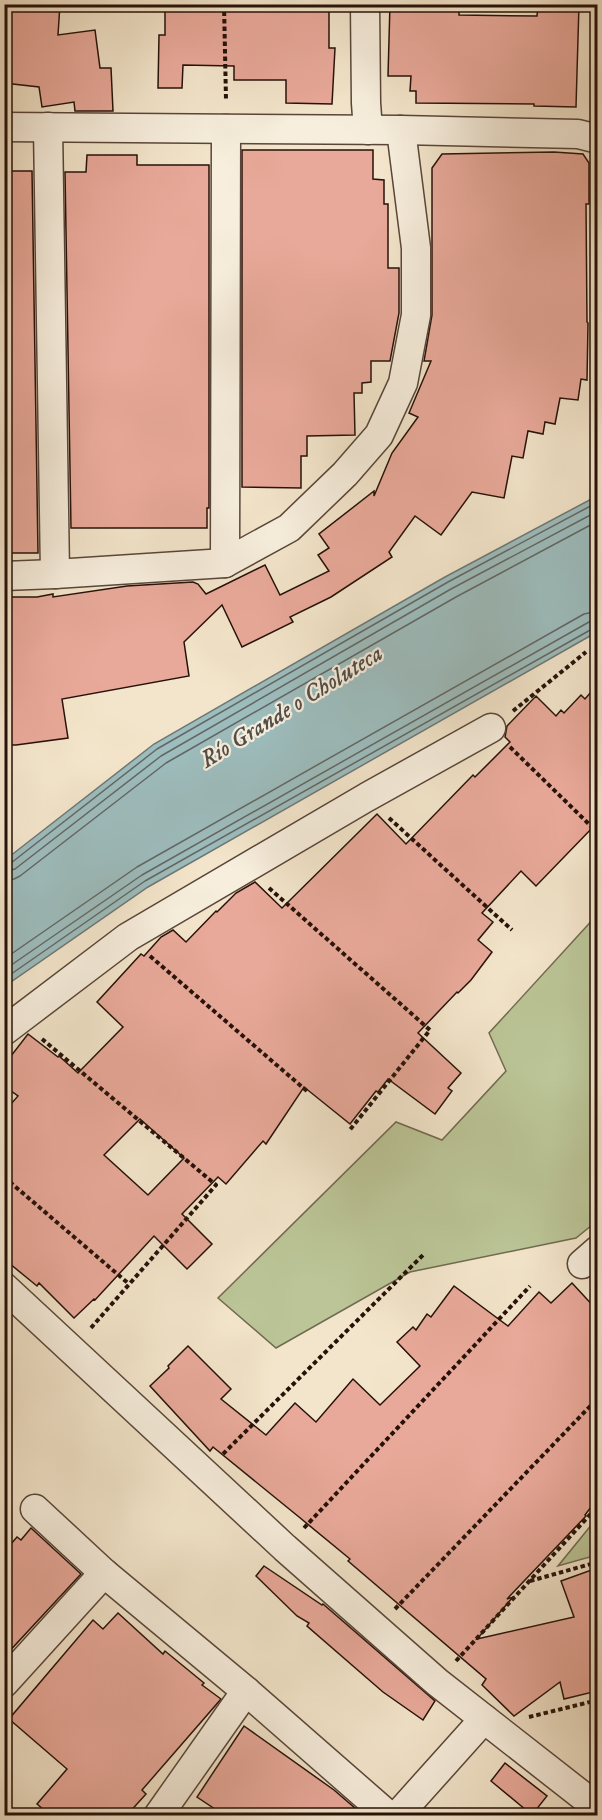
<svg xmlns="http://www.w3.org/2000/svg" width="602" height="1820" viewBox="0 0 602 1820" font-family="'IM FELL DW Pica',serif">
  <rect width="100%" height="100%" fill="#f3e5cb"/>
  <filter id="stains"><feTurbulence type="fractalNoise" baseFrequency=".00333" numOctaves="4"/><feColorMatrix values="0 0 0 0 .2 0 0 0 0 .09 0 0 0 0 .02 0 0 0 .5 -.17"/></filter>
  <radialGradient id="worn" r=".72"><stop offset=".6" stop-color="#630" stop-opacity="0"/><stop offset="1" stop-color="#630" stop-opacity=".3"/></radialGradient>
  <g fill="#bbc597" stroke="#706b50" stroke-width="1.5">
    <path d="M 597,915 L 597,1221 L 576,1238 L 410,1272 L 276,1348 L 218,1298 L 396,1122 L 442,1140 L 506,1071 L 489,1033 Z"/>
    <path d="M 597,1518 L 597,1555 L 558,1566 Z"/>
  </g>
  <path fill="#9dbdbe" stroke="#6d7876" stroke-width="1.5" d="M 597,496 L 597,632 L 148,887 L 5,986 L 5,860 L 154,744 L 445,577 Z"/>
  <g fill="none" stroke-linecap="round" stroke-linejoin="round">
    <g stroke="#626764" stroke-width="1.5">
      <path d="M 4,864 L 11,863 L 157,749 L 448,582 L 598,502"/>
      <path d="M 4,872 L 15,869 L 161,756 L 451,589 L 598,511"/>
      <path d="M 4,881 L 14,879 L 20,876 L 166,763 L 456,597 L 598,521"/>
      <path d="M 4,959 L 137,867 L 584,614 L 598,611"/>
      <path d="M 4,970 L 142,875 L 589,622 L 598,620"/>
      <path d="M 4,979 L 145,881 L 592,629 L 598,628"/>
    </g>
  </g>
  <g fill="#e9a99a" stroke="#261109" stroke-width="1.5" fill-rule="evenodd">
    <path d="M 4,4 L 60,4 L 58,35 L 95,30 L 100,68 L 111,68 L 113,111 L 75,111 L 74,102 L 42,107 L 39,87 L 4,83 Z"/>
    <path d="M 165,4 L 329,4 L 329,48 L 335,48 L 332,104 L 286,103 L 286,80 L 234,80 L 234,66 L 183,65 L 182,88 L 158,88 L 159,35 L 165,35 Z"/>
    <path d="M 390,4 L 459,4 L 459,15 L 537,16 L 538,4 L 579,4 L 576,107 L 534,106 L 534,104 L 416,103 L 416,91 L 410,91 L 411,76 L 388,76 Z"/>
    <path d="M 242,150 L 373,150 L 373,179 L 384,180 L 384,204 L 388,204 L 388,268 L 399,268 L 399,313 L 390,361 L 371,361 L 371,382 L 362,383 L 362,393 L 354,393 L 355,435 L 307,436 L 307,456 L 301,456 L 301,488 L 242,487 Z"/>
    <path d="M 554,152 L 583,154 L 589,163 L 589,204 L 586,204 L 587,322 L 588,323 L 587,380 L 581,379 L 578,400 L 560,398 L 555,424 L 545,422 L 543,434 L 528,431 L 523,458 L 512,456 L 504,498 L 472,492 L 441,535 L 415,516 L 389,552 L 392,557 L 331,597 L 290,617 L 293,622 L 242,647 L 222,605 L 184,642 L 189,676 L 62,699 L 68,738 L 16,745 L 4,745 L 4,597 L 37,597 L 53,594 L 53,597 L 127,586 L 193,582 L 198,584 L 206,594 L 265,565 L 280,595 L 329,571 L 318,555 L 329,548 L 319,534 L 374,491 L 374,496 L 392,453 L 418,417 L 409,413 L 431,361 L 424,361 L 432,315 L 432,168 L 442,154 Z"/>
    <path d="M 87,155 L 137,155 L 137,165 L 209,165 L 209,508 L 207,508 L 207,528 L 71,528 L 65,172 L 86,172 Z"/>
    <path d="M 4,171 L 32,171 L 38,553 L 4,553 L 4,243 L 7,243 Z"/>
    <path d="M 597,685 L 597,823 L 536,886 L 521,871 L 482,913 L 493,922 L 478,940 L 492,952 L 471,980 L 458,993 L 457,992 L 418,1033 L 461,1073 L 448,1088 L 452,1091 L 435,1114 L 388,1079 L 378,1092 L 376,1091 L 350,1124 L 304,1087 L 266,1144 L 263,1141 L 226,1184 L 218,1177 L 182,1214 L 212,1244 L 187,1269 L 154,1236 L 95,1300 L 94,1299 L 74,1318 L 39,1283 L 37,1286 L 4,1259 L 4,1112 L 18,1096 L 4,1086 L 4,1065 L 28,1034 L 58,1057 L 59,1056 L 78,1073 L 123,1027 L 97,1002 L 141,954 L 144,956 L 161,937 L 173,930 L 186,942 L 216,911 L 217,912 L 236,893 L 255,882 L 282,908 L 377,814 L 406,844 L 473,775 L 475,777 L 510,742 L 505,737 L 507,726 L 536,696 L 556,716 L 561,710 L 564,713 L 581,695 L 585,699 ZM 140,1119 L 184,1158 L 148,1195 L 104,1155 Z"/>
    <path d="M 572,1283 L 597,1310 L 597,1499 L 585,1515 L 586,1516 L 507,1599 L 513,1597 L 477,1639 L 574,1617 L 561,1581 L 597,1568 L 597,1691 L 564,1699 L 560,1682 L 514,1716 L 482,1685 L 486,1679 L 348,1561 L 350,1559 L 299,1517 L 213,1447 L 210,1451 L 150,1386 L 169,1368 L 168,1366 L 188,1346 L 231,1389 L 221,1399 L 266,1435 L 295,1403 L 316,1422 L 353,1379 L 380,1405 L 420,1366 L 397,1342 L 413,1327 L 416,1330 L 427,1314 L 431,1317 L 454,1286 L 508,1326 L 539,1292 L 551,1303 Z"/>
    <path d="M 31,1528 L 81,1574 L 4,1657 L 4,1552 L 17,1537 L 21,1540 Z"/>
    <path d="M 264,1566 L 322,1605 L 323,1604 L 435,1701 L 423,1720 L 383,1692 L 307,1626 L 309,1623 L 297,1616 L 256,1576 Z"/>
    <path d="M 118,1613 L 163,1654 L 165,1651 L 204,1683 L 202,1685 L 221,1699 L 142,1790 L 146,1794 L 127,1815 L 50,1815 L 37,1804 L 67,1769 L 9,1719 L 93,1620 L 103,1629 Z"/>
    <path d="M 244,1726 L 334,1790 L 363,1815 L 224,1815 L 197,1797 Z"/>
    <path d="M 505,1763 L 547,1796 L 532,1815 L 491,1781 Z"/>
  </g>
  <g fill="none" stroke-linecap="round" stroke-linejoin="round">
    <defs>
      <g id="street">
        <path d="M 365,4 L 366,103 L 368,130"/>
        <path d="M 4,127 L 401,130 L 578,134 L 598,139"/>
        <path d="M 48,127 L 55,574"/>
        <path d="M 225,563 L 226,129"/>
        <path d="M 4,576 L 55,574 L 225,563 L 289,528 L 345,474 L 379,435 L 403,383 L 416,315 L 416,248 L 401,130"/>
        <path d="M 4,1031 L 128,937 L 367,797 L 491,728"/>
        <path d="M 582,1264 L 598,1250"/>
        <path d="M 4,1287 L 285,1548 L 437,1682 L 598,1808"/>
        <path d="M 35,1509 L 104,1573 L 246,1691 L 389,1816"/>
        <path d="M 4,1683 L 104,1573"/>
        <path d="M 158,1816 L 246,1691"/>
        <path d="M 397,1816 L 484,1719"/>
      </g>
    </defs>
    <use href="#street" stroke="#59463a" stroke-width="31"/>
    <g stroke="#261109" stroke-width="4" stroke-dasharray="4.5 3" stroke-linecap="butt">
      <path d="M 224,4 L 226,100"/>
      <path d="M 513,711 L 586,652"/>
      <path d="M 510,747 L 596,831"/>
      <path d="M 389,818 L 512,930"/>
      <path d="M 269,888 L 430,1030 L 349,1131"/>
      <path d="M 150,956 L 308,1092"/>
      <path d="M 42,1039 L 216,1185 L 90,1329"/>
      <path d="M 4,1177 L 129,1284"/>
      <path d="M 223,1454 L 423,1255"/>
      <path d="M 304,1528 L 530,1286"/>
      <path d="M 530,1581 L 598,1562"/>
      <path d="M 395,1609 L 598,1398"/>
      <path d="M 456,1661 L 598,1506"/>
      <path d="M 529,1717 L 598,1700"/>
    </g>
    <use href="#street" stroke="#f7eedd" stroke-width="28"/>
  </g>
  <g text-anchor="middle" stroke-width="4.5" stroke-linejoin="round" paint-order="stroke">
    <g font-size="24" font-style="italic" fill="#504d48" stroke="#f7eedd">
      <text transform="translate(291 706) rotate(-32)" y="8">Río Grande o Choluteca</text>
    </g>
  </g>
  <rect width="602" height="1820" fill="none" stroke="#f3e5cb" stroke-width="24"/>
  <rect x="6" y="6" width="590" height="1808" fill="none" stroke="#261109" stroke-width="3"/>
  <rect x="12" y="12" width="578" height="1796" fill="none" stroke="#261109" stroke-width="1.5"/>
  <rect width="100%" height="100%" filter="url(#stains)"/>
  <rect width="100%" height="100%" fill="url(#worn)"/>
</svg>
